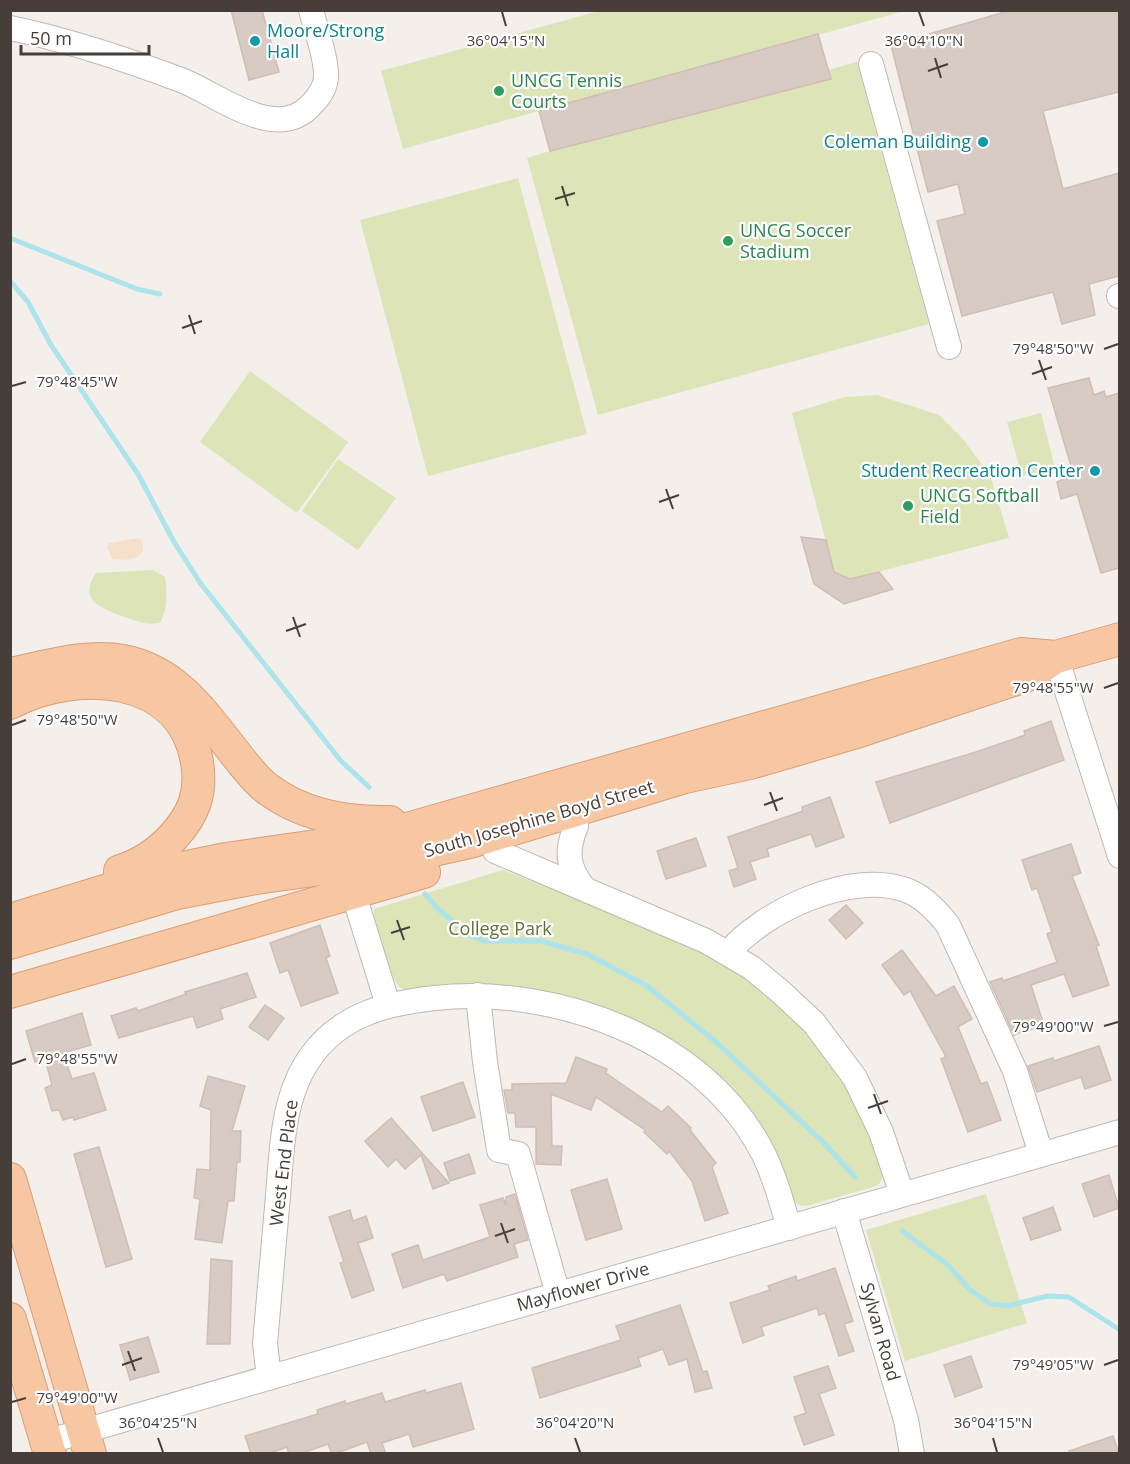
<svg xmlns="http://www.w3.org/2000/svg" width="1130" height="1464" viewBox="0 0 1130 1464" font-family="'Open Sans',sans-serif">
  <rect width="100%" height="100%" fill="#f4efeb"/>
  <g fill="#dde4b8">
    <path d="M 599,11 L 904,11 L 818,35 L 828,70 L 857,62 L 929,324 L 598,415 L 527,158 L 550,151 L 539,111 L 403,149 L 381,71 Z"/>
    <path d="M 518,178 L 587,434 L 428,476 L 360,220 Z"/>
    <path d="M 250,371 L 348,442 L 297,513 L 200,442 Z"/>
    <path d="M 877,395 L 939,415 L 962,438 L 990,475 L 1009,538 L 850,579 L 834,572 L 792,413 L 845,397 Z"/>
    <path d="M 1041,413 L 1055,468 L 1022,476 L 1007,422 Z"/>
    <path d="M 338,459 L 396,498 L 358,550 L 302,511 Z"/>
    <path d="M 153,570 L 165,577 C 167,593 168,608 160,623 C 145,626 134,620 119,615 C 97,606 79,599 96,573 Z"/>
    <path d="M 503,870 C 551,889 599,908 647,928 C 668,937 691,944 710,955 C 780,994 839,1058 869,1132 C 876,1148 892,1172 877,1186 L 806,1206 L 798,1205 L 792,1198 L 769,1143 L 581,1001 L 515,987 L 478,985 L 405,991 C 388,983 379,934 374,916 L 374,909 Z"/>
    <path d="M 986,1194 L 1027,1323 L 905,1361 L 866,1230 Z"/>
  </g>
  <path fill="#f4e0cb" d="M 138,538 L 142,541 C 148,560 126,561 112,559 L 107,547 L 109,543 Z"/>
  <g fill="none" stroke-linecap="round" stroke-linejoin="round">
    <g stroke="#ade3eb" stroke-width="5">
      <path d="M 10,238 L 137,289 L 160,294"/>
      <path d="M 10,281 L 28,302 L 51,345 L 138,474 L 174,542 L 201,584 L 341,761 L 369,787"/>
      <path d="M 425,894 L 438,909 L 471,936 L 485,941 L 541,941 L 587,954 L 647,986 L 716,1042 L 823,1142 L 855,1177"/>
      <path d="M 902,1231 L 947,1264 L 970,1290 L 991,1304 L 1006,1306 L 1048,1296 L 1069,1297 L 1120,1330"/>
    </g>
  </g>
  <g fill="#d8cbc4" stroke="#cfbeb5" stroke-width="1.5">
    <path d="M 231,10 L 262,10 L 279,72 L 249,80 Z"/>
    <path d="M 1119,10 L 1119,92 L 1043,111 L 1063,189 L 1119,173 L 1119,276 L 1089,284 L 1095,315 L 1062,324 L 1053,292 L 962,316 L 937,221 L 965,214 L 958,184 L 928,192 L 891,45 L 1008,11 Z"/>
    <path d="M 818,34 L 831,79 L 550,151 L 539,111 Z"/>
    <path d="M 1089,378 L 1094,395 L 1104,391 L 1106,397 L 1119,393 L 1119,568 L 1101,573 L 1077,494 L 1061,499 L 1057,482 L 1071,476 L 1069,466 L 1071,466 L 1048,388 Z"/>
    <path d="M 801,537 L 826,540 L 834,572 L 850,579 L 879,572 L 893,589 L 844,604 L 814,584 Z"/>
    <path d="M 1051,721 L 1064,760 L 890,823 L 876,782 L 976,752 L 1025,735 L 1024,731 Z"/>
    <path d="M 830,797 L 844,837 L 816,847 L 811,834 L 767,849 L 769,856 L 750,862 L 756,879 L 734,887 L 729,871 L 738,868 L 728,837 L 803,811 L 802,807 Z"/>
    <path d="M 696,838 L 706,866 L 666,879 L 657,851 Z"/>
    <path d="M 1071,844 L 1081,873 L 1072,876 L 1099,945 L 1096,946 L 1109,985 L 1073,997 L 1064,974 L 1031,985 L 1044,1025 L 1014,1035 L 990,982 L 1002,978 L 1003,981 L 1057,962 L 1047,934 L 1052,932 L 1037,888 L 1032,890 L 1022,860 Z"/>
    <path d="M 846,905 L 863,923 L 846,939 L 829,920 Z"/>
    <path d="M 320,925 L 330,956 L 326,958 L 338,993 L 301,1006 L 288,970 L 280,973 L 270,943 Z"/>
    <path d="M 902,950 L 936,996 L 954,986 L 972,1019 L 958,1027 L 981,1084 L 987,1082 L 1001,1120 L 968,1132 L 941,1059 L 946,1057 L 910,991 L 904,995 L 882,965 Z"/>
    <path d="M 247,973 L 256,997 L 220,1009 L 223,1019 L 197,1028 L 193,1016 L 119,1038 L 111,1016 L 136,1008 L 138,1011 L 186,994 L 185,992 Z"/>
    <path d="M 265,1005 L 284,1018 L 268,1040 L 249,1027 Z"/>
    <path d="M 82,1013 L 91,1045 L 63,1053 L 72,1079 L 94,1073 L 106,1110 L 74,1120 L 73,1117 L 63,1120 L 59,1110 L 52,1111 L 45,1088 L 52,1085 L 45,1059 L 35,1062 L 26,1031 Z"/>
    <path d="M 1099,1046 L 1111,1080 L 1085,1089 L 1081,1077 L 1037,1092 L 1028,1066 L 1053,1058 L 1054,1061 Z"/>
    <path d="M 576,1057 L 607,1069 L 606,1073 L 662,1112 L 668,1106 L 691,1128 L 690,1130 L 716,1163 L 712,1167 L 728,1213 L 705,1221 L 692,1181 L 669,1151 L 667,1154 L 644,1132 L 645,1130 L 596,1097 L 591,1110 L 551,1094 L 552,1146 L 562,1146 L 561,1165 L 536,1164 L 536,1127 L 516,1127 L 515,1113 L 508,1113 L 504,1090 L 512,1090 L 512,1084 L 566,1083 Z"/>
    <path d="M 208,1076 L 245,1086 L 232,1131 L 241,1131 L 240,1162 L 237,1162 L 234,1201 L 228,1201 L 222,1243 L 195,1239 L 200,1199 L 194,1198 L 197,1169 L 210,1170 L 211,1110 L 200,1106 Z"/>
    <path d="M 463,1082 L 475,1117 L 433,1131 L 421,1097 Z"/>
    <path d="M 391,1118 L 422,1153 L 449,1183 L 433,1189 L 421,1155 L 405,1169 L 396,1159 L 388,1167 L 365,1141 Z"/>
    <path d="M 99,1147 L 132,1259 L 106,1267 L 74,1154 Z"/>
    <path d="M 469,1154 L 475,1173 L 450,1181 L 444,1163 Z"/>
    <path d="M 1109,1175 L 1119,1208 L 1094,1217 L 1082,1184 Z"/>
    <path d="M 607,1179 L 622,1229 L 586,1240 L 571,1190 Z"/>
    <path d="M 515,1194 L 528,1240 L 514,1244 L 518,1257 L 447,1281 L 444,1274 L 403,1288 L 392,1254 L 418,1245 L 423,1260 L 490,1237 L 480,1205 L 503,1198 L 506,1205 L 506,1197 Z"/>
    <path d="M 1053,1207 L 1061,1230 L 1031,1240 L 1023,1218 Z"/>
    <path d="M 350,1210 L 353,1221 L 366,1216 L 373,1238 L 358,1243 L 374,1290 L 352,1298 L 340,1263 L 344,1262 L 329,1217 Z"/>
    <path d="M 211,1259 L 232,1261 L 230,1344 L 207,1344 Z"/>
    <path d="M 835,1268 L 853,1321 L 844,1324 L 854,1351 L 839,1356 L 825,1313 L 819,1315 L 817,1308 L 761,1327 L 764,1335 L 743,1343 L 730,1303 L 770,1290 L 768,1286 L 796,1276 L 797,1281 Z"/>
    <path d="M 680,1305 L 703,1372 L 707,1371 L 712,1388 L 695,1392 L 687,1359 L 669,1365 L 663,1349 L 638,1358 L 641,1366 L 540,1398 L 532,1368 L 621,1340 L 616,1326 Z"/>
    <path d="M 148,1337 L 159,1372 L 130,1380 L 120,1345 Z"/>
    <path d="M 971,1356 L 982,1387 L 955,1397 L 944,1365 Z"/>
    <path d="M 828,1366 L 836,1388 L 819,1394 L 834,1435 L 804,1445 L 794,1417 L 806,1413 L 794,1377 Z"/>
    <path d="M 461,1383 L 474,1429 L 413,1447 L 409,1434 L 382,1443 L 386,1454 L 371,1454 L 367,1442 L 334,1454 L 332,1454 L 328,1444 L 300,1454 L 289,1454 L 287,1447 L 268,1454 L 251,1454 L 245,1436 L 318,1414 L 317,1410 L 345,1401 L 346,1404 L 382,1393 L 385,1402 L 425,1390 L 426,1393 Z"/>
    <path d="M 1113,1436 L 1119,1454 L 1069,1454 L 1069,1451 Z"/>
  </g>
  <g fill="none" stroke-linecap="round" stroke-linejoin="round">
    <defs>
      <g id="minor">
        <path d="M 10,28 C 69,40 125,59 181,80 C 216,93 276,144 311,105 C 319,97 327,85 326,73 C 325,52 316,30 311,10"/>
        <path d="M 871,64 L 949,347"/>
        <path d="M 1119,296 L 1120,296"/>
        <path d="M 1056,657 L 1120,856"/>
        <path d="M 576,826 C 566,850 567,867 583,887"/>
        <path d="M 495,851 L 706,941 L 752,968 L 782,993 L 814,1023 L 855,1078 L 881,1132 L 902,1194"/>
        <path d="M 353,892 L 388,1005"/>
        <path d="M 728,953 C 763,911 851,870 906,890 C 923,896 937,911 948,925 L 1015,1071 L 1041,1154"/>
        <path d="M 478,995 L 485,1062 L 499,1150 L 518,1154 L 558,1294"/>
        <path d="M 844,1211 L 906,1420 L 912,1454"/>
        <path d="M 269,1378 L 265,1343 C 269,1298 273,1252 277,1207 C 282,1156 280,1098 312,1055 C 342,1014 388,1003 435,998 C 557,985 707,1040 764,1155 C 775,1178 782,1203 789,1228"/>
        <path d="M 46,1442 L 1120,1132"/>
      </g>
      <g id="major">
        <path d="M 10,674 C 46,667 86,654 123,661 C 177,671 206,717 238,757 C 247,768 257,782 269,790 C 303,815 348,823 390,822"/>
        <path d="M 10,703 C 76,668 182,673 197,762 C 202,793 194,814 173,837 C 159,852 140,865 120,871"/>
        <path d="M 10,920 L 173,870 L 226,859 L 379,837 L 1021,654 L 1056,657"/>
        <path d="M 10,943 L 177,893 L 256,878 L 394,859 L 470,842 L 685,777 L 750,763 L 853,733 L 1028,675 L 1056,657 L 1120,639"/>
        <path d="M 10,992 L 424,872"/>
        <path d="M 10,1179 L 90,1454"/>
        <path d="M 10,1319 L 50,1454"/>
      </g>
    </defs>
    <use href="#minor" stroke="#c2b7b1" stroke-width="26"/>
    <use href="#major" stroke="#da9e73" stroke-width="34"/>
    <use href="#minor" stroke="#fff" stroke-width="24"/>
    <use href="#major" stroke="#f6c7a2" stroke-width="32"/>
  </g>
  <path fill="none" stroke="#483e39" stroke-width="2" d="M 502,12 L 506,26M 919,12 L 924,26M 935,58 L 941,78M 928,71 L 948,64M 562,186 L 568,206M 555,199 L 575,193M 189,315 L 195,334M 182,328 L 202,321M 1104,349 L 1118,344M 1039,360 L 1046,380M 1032,374 L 1052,367M 12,386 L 26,382M 666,489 L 673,509M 659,502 L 679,495M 293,617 L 300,637M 286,631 L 306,624M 1104,688 L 1118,683M 12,725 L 26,720M 770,792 L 777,811M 764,805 L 783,798M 397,920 L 404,940M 391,933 L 410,927M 1104,1026 L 1118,1022M 12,1064 L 26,1059M 874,1094 L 881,1114M 868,1108 L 888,1101M 501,1223 L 508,1243M 495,1236 L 515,1229M 128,1351 L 135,1371M 122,1365 L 142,1358M 1104,1365 L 1118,1360M 12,1402 L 26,1398M 158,1438 L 163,1452M 575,1438 L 580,1452M 993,1438 L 997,1452"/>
  <g fill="#0f9aa8" stroke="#fff" stroke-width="2">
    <circle cx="255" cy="41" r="6"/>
    <circle cx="983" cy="142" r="6"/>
    <circle cx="1095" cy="471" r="6"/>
  </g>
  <g fill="#2e9e5b" stroke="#fff" stroke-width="2">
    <circle cx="499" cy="91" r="6"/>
    <circle cx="728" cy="241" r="6"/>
    <circle cx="908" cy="506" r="6"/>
  </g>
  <g text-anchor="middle" stroke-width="4.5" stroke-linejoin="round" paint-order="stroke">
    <g font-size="18" fill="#0d838f" stroke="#fff" text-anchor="end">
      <text x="267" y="37" text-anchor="start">Moore/Strong<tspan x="267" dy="21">Hall</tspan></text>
      <text x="971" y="148">Coleman Building</text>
      <text x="1083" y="477">Student Recreation Center</text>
    </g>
    <g font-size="18" fill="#27864d" stroke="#fff" text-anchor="start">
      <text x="511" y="87">UNCG Tennis<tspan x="511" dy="21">Courts</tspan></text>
      <text x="740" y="237">UNCG Soccer<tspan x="740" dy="21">Stadium</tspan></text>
      <text x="920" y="502">UNCG Softball<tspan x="920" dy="21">Field</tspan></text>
    </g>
    <g font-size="18" fill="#483e39" stroke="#fff">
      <text transform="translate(539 819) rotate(-16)" y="6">South Josephine Boyd Street</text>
      <text transform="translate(284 1163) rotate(-83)" y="6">West End Place</text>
      <text transform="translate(583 1287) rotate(-16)" y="6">Mayflower Drive</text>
      <text transform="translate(880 1332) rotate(74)" y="6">Sylvan Road</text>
    </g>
    <g font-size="18" fill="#5e7531" stroke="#fff">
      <text x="500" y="935">College Park</text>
    </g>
  </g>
  <g font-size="15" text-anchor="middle" fill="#483e39" stroke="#fff" stroke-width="4.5" stroke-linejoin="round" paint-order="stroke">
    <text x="506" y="46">36°04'15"N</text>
    <text x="924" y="46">36°04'10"N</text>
    <text x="1053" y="354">79°48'50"W</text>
    <text x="77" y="387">79°48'45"W</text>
    <text x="1053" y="693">79°48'55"W</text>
    <text x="77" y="725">79°48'50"W</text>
    <text x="1053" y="1032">79°49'00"W</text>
    <text x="77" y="1064">79°48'55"W</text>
    <text x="1053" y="1370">79°49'05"W</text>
    <text x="77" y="1403">79°49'00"W</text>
    <text x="158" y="1428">36°04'25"N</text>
    <text x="575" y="1428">36°04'20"N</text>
    <text x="993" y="1428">36°04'15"N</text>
  </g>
  <rect width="1130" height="1464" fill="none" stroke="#483e39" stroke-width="24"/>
  <path d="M21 45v9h128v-9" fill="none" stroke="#483e39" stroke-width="3"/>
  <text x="30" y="45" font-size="18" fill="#483e39" stroke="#ffffff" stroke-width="4.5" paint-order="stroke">50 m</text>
</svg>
